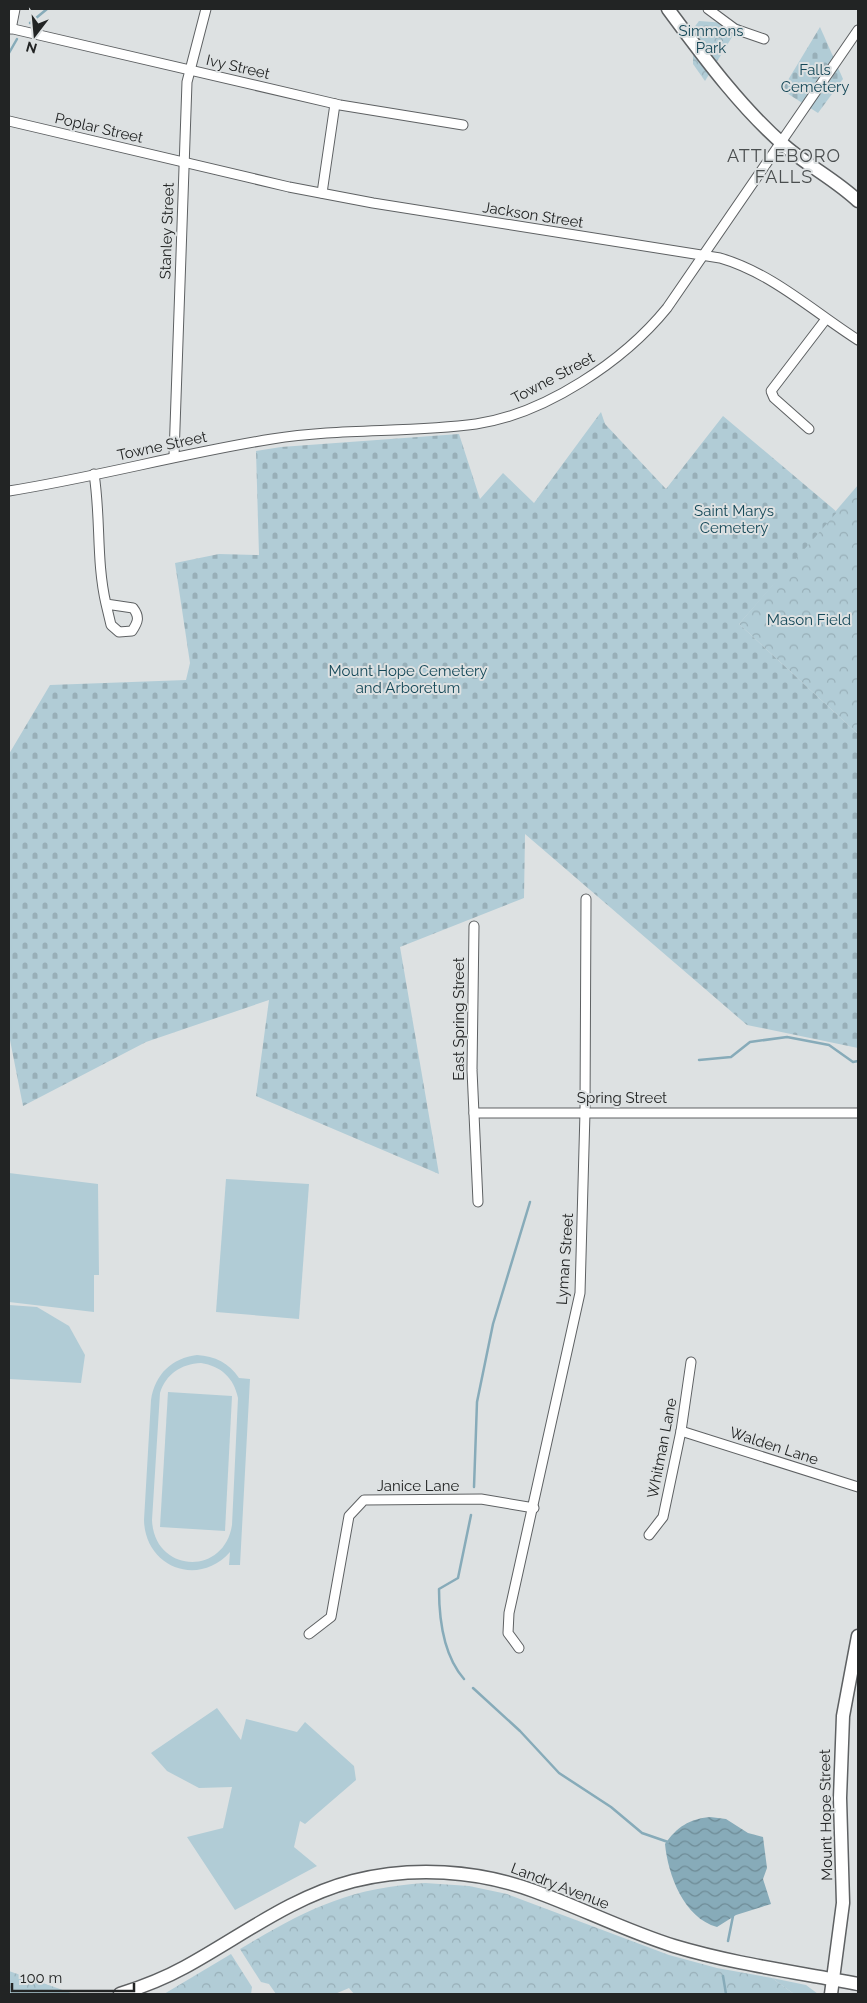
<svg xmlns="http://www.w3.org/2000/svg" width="867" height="2003" viewBox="0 0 867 2003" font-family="Raleway,sans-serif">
  <defs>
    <pattern id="forest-crowns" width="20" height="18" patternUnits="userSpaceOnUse" patternTransform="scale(1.25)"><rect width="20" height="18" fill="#b1ccd6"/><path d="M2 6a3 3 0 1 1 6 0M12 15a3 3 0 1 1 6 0" fill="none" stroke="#98afb8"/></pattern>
    <pattern id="cemetery-stones" width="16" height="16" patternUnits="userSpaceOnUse" patternTransform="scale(1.25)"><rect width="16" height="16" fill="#b1ccd6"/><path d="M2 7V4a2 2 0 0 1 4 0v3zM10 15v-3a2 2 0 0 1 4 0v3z" fill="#98afb8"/></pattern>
    <pattern id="water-waves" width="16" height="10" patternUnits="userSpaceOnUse" patternTransform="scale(1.25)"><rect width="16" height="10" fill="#87abb9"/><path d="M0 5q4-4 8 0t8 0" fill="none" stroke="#6e8b96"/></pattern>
  </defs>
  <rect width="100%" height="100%" fill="#dde1e2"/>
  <g fill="#b1ccd6" fill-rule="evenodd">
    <path d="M 9,1173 L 98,1184 L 99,1275 L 94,1275 L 94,1312 L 9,1302 Z"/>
    <path d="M 226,1179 L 309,1184 L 299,1319 L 216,1312 Z"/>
    <path d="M 9,1305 L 37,1307 L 69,1326 L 85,1355 L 81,1383 L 9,1379 Z"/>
    <path d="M 197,1355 C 215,1356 229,1363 239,1378 L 250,1379 L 240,1565 L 229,1565 L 230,1552 C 198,1588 145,1567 144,1520 L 151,1400 C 155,1374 172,1358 197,1355 ZM 201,1363 C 221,1366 234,1378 238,1398 L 232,1525 C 224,1577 154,1573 152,1520 L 160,1393 C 166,1374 181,1364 201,1363 Z"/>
    <path d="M 168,1392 L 232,1396 L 225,1531 L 160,1527 Z"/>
    <path d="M 217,1708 L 241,1740 L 246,1719 L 297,1732 L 305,1722 L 354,1766 L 356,1780 L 305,1824 L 300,1821 L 294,1847 L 317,1866 L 235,1910 L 187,1837 L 223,1828 L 232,1787 L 199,1788 L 167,1771 L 151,1753 Z"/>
    <path d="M 772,1978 L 806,1985 L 818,1994 L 794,1994 Z"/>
  </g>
  <g fill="url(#forest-crowns)">
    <path d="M 699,21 L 740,24 L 705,81 L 693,64 L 693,29 Z"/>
    <path d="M 858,485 L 858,734 L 739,624 Z"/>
    <path d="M 425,1883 L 469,1886 L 507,1894 L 669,1955 L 717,1968 L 772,1978 L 794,1994 L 354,1994 L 349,1988 L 335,1994 L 276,1994 L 269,1984 L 261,1982 L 240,1949 C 305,1910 348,1888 425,1883 Z"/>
    <path d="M 231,1954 L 252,1987 L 251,1994 L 164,1994 Z"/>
    <path d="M 9,1971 L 74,1994 L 9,1994 Z"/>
  </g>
  <g fill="url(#cemetery-stones)">
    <path d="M 820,27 L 843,79 L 818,113 L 782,90 Z"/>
    <path d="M 601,412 L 605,424 L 666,489 L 723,416 L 837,512 L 739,624 L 858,734 L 858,1048 L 747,1025 L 525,834 L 524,898 L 400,947 L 439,1174 L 256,1096 L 269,1000 L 146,1042 L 23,1106 L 9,1035 L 9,754 L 50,685 L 186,680 L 190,663 L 175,563 L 219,554 L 259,555 L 256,451 L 281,447 L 459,434 L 480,499 L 503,473 L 534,503 Z"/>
  </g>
  <path fill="url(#water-waves)" d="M 710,1817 L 726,1819 L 748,1833 L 763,1837 L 767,1868 L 763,1879 L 771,1904 L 736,1915 L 717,1927 C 684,1918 668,1875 665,1844 C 677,1827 689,1819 710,1817 Z"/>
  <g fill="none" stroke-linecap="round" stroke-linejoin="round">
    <g stroke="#87abb9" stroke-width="2.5">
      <path d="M 30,23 L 47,9"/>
      <path d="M 9,53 L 17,39"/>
      <path d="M 699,1060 L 731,1057 L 750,1042 L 787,1037 L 829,1045 L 853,1062 L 858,1061"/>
      <path d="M 474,1487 L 477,1402 L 493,1324 L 530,1202"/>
      <path d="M 464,1679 C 443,1655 439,1620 439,1589 L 458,1578 L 471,1515"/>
      <path d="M 473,1688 L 520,1731 L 559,1773 L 611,1807 L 642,1833 L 668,1842"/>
      <path d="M 728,1941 L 733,1916"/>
      <path d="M 723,1976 L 726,1994"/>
    </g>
    <defs>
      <g id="street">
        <path d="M 708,9 L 735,29 L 764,39"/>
        <path d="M 9,28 L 340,105 L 463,125"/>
        <path d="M 11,29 L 15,9"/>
        <path d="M 9,121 L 289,187 L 373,203 L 720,258 C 772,273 814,312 858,340"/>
        <path d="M 322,193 L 335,104"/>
        <path d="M 809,429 L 774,398 L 771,391 L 826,319"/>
        <path d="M 174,456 L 187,82 L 206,9"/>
        <path d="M 94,474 C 101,518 96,561 106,604 L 133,608 C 140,617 138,622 132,631 L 119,632 L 111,625 L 106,604"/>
        <path d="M 9,491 C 97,477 184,453 272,439 C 340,428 409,433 476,424 C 545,414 624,361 667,308 L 858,30"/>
        <path d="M 474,926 L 472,1070 L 478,1202"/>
        <path d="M 474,1113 L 858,1113"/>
        <path d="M 681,1431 L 858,1487"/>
        <path d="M 649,1535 L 663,1517 L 681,1431 L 691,1362"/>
        <path d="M 309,1634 L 331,1617 L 349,1516 L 364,1500 L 481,1499 L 534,1508"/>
        <path d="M 519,1648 L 508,1633 L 509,1613 L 580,1293 L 585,1112 L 586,899"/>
      </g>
      <g id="secondary">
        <path d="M 668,9 C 703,56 740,107 785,146 C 808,166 836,180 858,201"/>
        <path d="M 120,1994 C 142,1987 165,1978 185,1967 C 240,1937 291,1897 353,1881 C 412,1866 477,1870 534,1891 C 581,1908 626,1931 674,1946 C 734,1964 796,1972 858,1984"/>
        <path d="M 831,1994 L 843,1903 L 840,1798 L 843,1716 L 858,1636"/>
      </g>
    </defs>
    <use href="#street" stroke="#5e6163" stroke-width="11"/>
    <use href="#secondary" stroke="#5e6163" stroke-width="15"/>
    <use href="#street" stroke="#fff" stroke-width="9"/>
    <use href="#secondary" stroke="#fff" stroke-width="12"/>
  </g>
  <g text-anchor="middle" stroke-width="4" stroke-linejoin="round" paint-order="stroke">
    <g font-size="15" fill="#154858" stroke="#dde1e2">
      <text x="711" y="36">Simmons<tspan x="711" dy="17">Park</tspan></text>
      <text x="815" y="75">Falls<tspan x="815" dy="17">Cemetery</tspan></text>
      <text x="734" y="516">Saint Marys<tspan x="734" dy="17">Cemetery</tspan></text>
      <text x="809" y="625">Mason Field</text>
      <text x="408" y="676">Mount Hope Cemetery<tspan x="408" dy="17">and Arboretum</tspan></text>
    </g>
    <g font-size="15" fill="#222424" stroke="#dde1e2">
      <text transform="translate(238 67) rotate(13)" y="5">Ivy Street</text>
      <text transform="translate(99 128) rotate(13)" y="5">Poplar Street</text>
      <text transform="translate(533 215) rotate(9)" y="5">Jackson Street</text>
      <text transform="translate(167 231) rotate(-88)" y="5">Stanley Street</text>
      <text transform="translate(553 378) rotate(-28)" y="5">Towne Street</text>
      <text transform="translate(162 446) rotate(-12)" y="5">Towne Street</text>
      <text transform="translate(459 1019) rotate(-90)" y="5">East Spring Street</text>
      <text x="622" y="1103">Spring Street</text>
      <text transform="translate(565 1259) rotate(-86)" y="5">Lyman Street</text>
      <text transform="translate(774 1446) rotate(18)" y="5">Walden Lane</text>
      <text transform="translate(662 1448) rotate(-79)" y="5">Whitman Lane</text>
      <text x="418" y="1491">Janice Lane</text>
      <text transform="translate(826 1815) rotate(-91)" y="5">Mount Hope Street</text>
      <text transform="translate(560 1886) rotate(21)" y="5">Landry Avenue</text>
    </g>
    <g font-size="18" letter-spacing="1" fill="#4a4e4f" stroke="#dde1e2">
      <text x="784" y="162">ATTLEBORO<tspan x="784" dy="21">FALLS</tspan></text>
    </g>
  </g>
  <rect width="867" height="2003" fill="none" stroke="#222424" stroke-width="20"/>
  <g transform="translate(35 35) rotate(196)" stroke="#dde1e2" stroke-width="4" paint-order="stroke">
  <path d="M0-4L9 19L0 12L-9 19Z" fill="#222424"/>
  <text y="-8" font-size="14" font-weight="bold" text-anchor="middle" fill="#222424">N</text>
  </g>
  <path d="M12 1983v8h122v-8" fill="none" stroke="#222424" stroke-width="2.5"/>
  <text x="20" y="1983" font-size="15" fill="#222424" stroke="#dde1e2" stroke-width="4" paint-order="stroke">100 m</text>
</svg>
